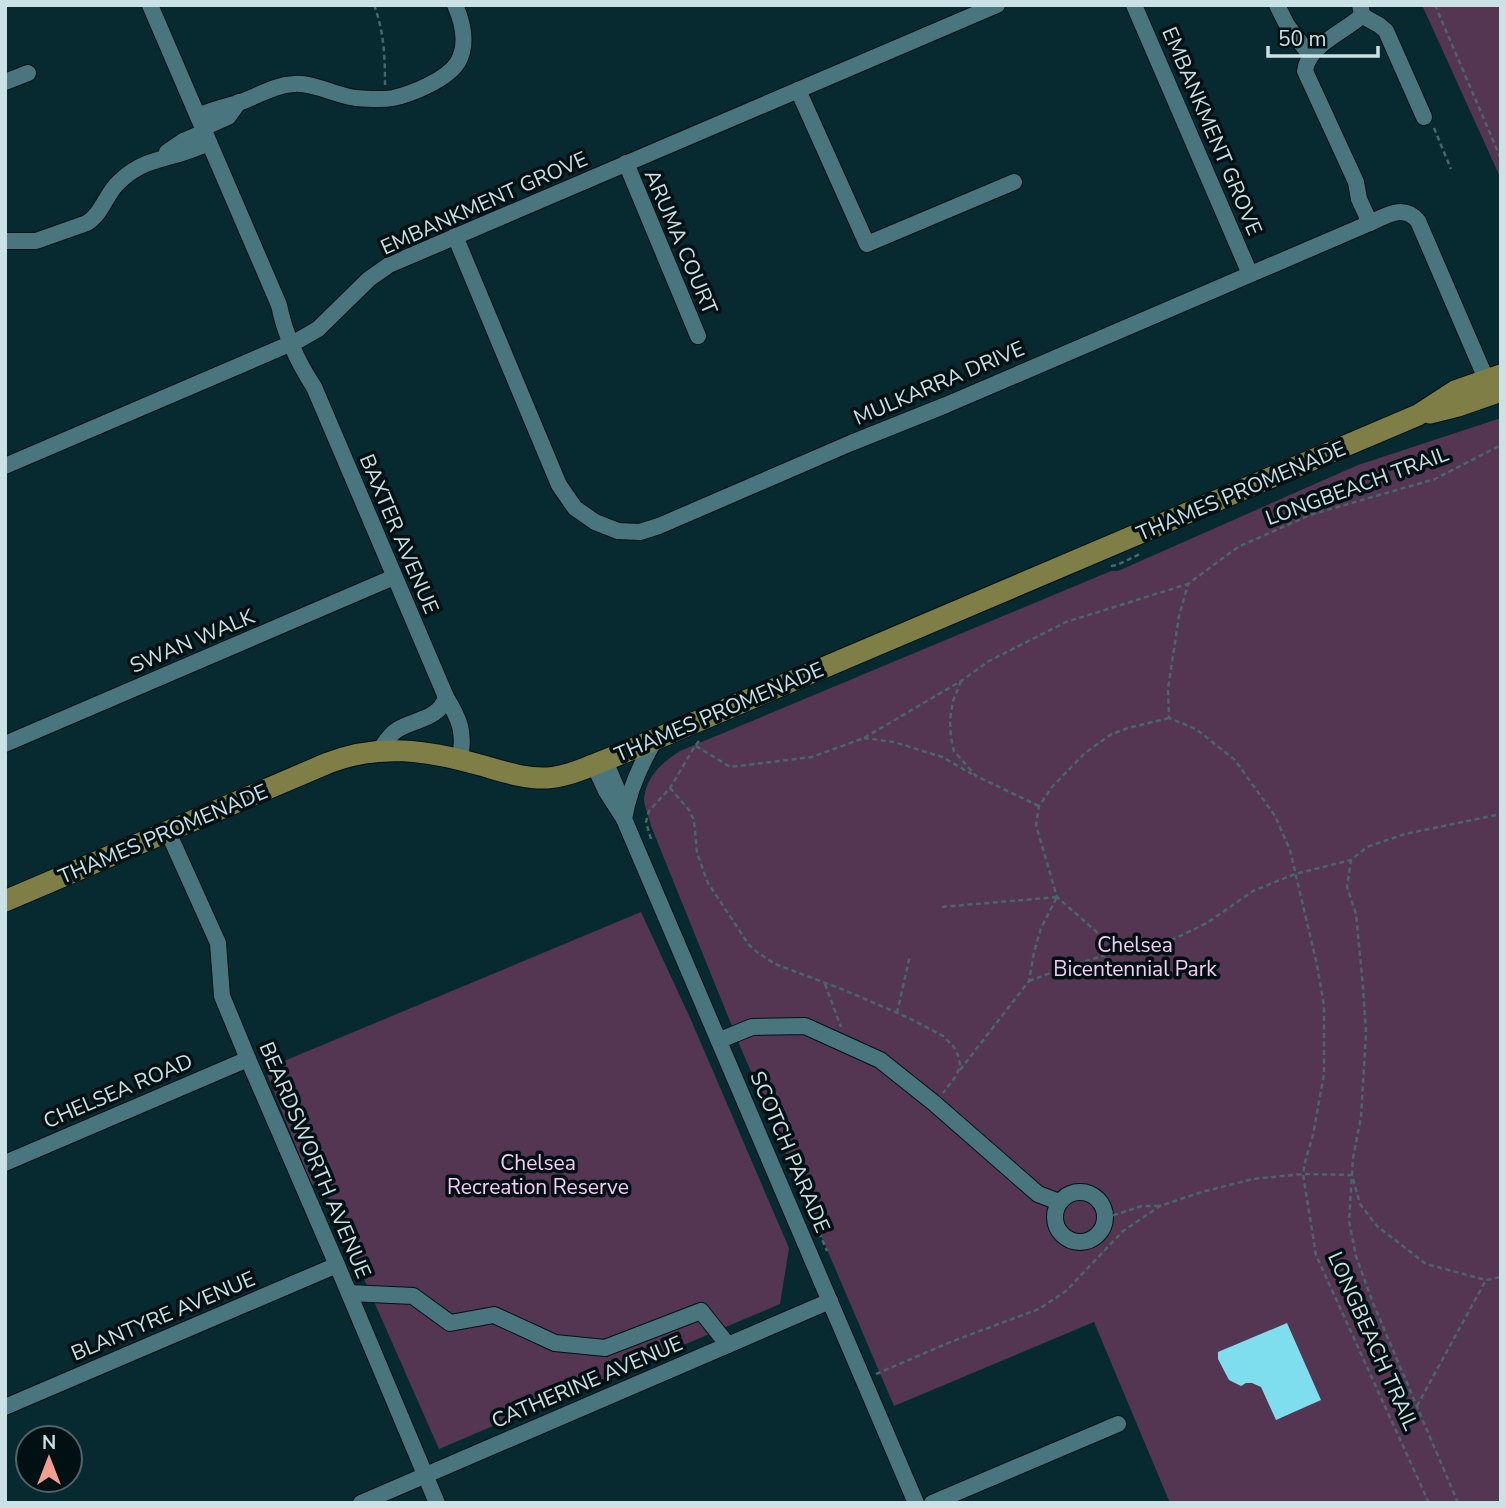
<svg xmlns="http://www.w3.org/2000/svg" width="1506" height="1508" viewBox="0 0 1506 1508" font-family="'Nunito Sans',sans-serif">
  <rect width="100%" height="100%" fill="#062a2f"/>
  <g fill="#543652">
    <path d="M 1422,5 L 1501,5 L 1501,179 Z"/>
    <path d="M 1501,418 L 1501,1503 L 1170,1503 L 1094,1322 L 894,1406 L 740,1046 L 651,826 C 649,817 644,806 644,798 C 647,775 663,762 680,751 L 1111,571 L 1118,571 L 1358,465 Z"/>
    <path d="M 641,912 L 691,1020 L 789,1248 L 780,1304 L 439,1449 L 324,1188 L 311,1184 L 265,1069 Z"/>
  </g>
  <path fill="#7fdeed" d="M 1287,1323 L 1321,1400 L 1276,1420 L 1261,1387 L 1252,1383 L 1246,1383 L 1241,1386 L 1229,1380 L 1218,1359 L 1218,1352 Z"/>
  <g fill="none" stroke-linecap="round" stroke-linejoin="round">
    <defs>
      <g id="minor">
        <path d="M 150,5 L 279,305 C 285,335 297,361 314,387 L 446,697 C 460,720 465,732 460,759"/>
        <path d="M 1134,5 L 1250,274"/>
        <path d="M 1277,5 L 1287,25 L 1310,55"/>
        <path d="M 1360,5 L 1362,13 L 1359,18 C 1343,32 1307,47 1305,71 L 1356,182 L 1359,199 L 1370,223"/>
        <path d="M 1361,15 L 1379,25 L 1386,31 L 1424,117"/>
        <path d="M 5,82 L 28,73"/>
        <path d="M 798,90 L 867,244 L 1014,182"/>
        <path d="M 198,116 C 211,110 224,107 238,103 C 257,97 273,85 294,84 C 313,82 336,96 356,98 C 368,99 382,100 393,98 C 412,94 448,79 458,62 C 468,44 463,23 455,5"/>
        <path d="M 203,128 L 228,117 L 239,102"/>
        <path d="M 167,152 L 183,141 L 204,132"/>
        <path d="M 626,163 L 698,336"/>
        <path d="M 455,236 L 559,485 L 575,508 L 595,522 L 618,531 L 640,532 L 659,526 L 851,443 L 946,405 L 1370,223 C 1387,215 1404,204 1418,221 L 1490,388"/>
        <path d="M 5,241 L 36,241 L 87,223 C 103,213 106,193 120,181 C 138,164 156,160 179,154 C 189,151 199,147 209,143"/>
        <path d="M 5,466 L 299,340 L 318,329 L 369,279 L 389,265 L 997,5"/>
        <path d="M 5,744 L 394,577"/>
        <path d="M 379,751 C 384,744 390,734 397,730 C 414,719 439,720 446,697"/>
        <path d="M 605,761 L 617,789 L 621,807"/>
        <path d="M 594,765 L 606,791 L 624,819 L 916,1503"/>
        <path d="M 624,819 C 629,790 640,765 655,740"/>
        <path d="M 168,832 L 218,943 L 222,996 L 248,1059 L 337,1265 L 437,1503"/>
        <path d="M 720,1040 L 752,1027 L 805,1026 L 880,1060 L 934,1103 L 1038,1194 L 1059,1202"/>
        <path d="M 5,1163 L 248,1059"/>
        <circle cx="1080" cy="1217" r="25"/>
        <path d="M 349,1293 L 413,1296 L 450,1323 L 494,1315 L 555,1343 L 605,1348 L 701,1311 L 728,1345"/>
        <path d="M 5,1407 L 337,1265"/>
        <path d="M 361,1503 L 830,1301"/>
        <path d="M 932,1503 L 1118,1424"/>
      </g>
      <g id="major">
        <path d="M 1430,413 L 1458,406 L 1501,391"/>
        <path d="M 5,901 L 328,763 C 380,743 427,750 480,765 C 502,771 524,779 547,778 C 564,777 579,771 593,765 C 622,754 649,742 677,730 L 1418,415 L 1455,391 L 1501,375"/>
      </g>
    </defs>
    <use href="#minor" stroke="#001114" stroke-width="18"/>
    <use href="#major" stroke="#001114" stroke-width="23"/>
    <g stroke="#47676b" stroke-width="2.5" stroke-dasharray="5 3.5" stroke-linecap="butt">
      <path d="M 374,5 C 384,31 385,57 385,85"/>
      <path d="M 1435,5 L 1501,159"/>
      <path d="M 1434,128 L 1451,169"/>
      <path d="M 1111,566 L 1117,565 L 1140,554"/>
      <path d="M 961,681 L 953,701 L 950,720 L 951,738 L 954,751 L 976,776 L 1039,806"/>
      <path d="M 1169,718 L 1128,728 L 1110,735 L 1084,754 L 1052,787 L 1039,806 L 1036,825 L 1057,897 L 1107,941 L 1124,949 L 1155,948 L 1207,923 L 1253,891 L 1295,874 L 1351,860"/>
      <path d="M 864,738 L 894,742 L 942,757 L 972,774"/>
      <path d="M 696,746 L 730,767 L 812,757 L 864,738 L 961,681 L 989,661 L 1066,622 L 1188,584"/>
      <path d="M 670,788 L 689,810 L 694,820 L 697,853 L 708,883 L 749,945 L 757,952 L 775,964 L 844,990 L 909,1018 L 943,1036 L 954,1047 L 959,1058 L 960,1066 L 956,1076 L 943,1093"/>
      <path d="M 651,839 L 646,822 L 649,811 L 670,788 L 695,746 L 699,741"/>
      <path d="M 942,907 L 1057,897"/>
      <path d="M 1029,981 L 1064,968 L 1122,950"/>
      <path d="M 825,984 L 841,1027"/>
      <path d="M 897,1013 L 910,955"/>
      <path d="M 960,1070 L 1029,981 L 1034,952 L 1041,928 L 1057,897"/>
      <path d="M 809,1209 L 827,1251"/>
      <path d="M 1105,1218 L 1142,1206 L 1159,1206"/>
      <path d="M 876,1374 L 953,1341 L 1039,1309 L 1066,1291 L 1123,1231 L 1160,1206 L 1202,1192 L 1253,1179 L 1303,1174 L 1352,1175 L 1360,1204 L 1377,1226 L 1426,1264 L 1486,1280 L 1501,1277"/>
      <path d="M 1417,1406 L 1486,1280"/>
      <path d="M 1429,1503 L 1316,1255 L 1303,1174 L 1305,1162 L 1313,1135 L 1324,1074 L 1324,1006 L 1317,965 L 1290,850 L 1275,816 L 1235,760 L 1196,729 L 1169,718 L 1168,689 L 1179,616 L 1188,584 L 1238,547 L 1310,515 L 1435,479 L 1501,445"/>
      <path d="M 1458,1503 L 1373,1303 L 1356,1256 L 1349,1221 L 1353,1158 L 1361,1117 L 1366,1033 L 1363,987 L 1356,914 L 1347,887 L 1351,860 L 1367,847 L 1405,834 L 1501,814"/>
    </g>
    <use href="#minor" stroke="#49767e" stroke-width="16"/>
    <use href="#major" stroke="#807e47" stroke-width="21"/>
  </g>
  <g text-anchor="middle" stroke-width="7" stroke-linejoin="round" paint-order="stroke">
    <g font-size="21" fill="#cae1e5" stroke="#011013">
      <text transform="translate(1212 131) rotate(67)" y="7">EMBANKMENT GROVE</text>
      <text transform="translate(484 203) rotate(-24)" y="7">EMBANKMENT GROVE</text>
      <text transform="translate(681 242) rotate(67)" y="7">ARUMA COURT</text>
      <text transform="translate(939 383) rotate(-23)" y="7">MULKARRA DRIVE</text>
      <text transform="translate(1357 486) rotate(-20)" y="7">LONGBEACH TRAIL</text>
      <text transform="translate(1241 491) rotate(-23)" y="7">THAMES PROMENADE</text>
      <text transform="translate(399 534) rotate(67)" y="7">BAXTER AVENUE</text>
      <text transform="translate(192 641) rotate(-23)" y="7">SWAN WALK</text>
      <text transform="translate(719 712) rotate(-23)" y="7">THAMES PROMENADE</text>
      <text transform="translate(163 834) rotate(-23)" y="7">THAMES PROMENADE</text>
      <text transform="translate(118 1091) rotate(-23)" y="7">CHELSEA ROAD</text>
      <text transform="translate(790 1152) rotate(67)" y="7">SCOTCH PARADE</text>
      <text transform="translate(315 1160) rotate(67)" y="7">BEARDSWORTH AVENUE</text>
      <text transform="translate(163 1316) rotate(-23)" y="7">BLANTYRE AVENUE</text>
      <text transform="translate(1373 1341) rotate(66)" y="7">LONGBEACH TRAIL</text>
      <text transform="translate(587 1382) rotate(-23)" y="7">CATHERINE AVENUE</text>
    </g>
    <g font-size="21" fill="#f8cbf4" stroke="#011013">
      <text x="1135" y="952">Chelsea<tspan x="1135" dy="24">Bicentennial Park</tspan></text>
      <text x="538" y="1170">Chelsea<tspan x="538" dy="24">Recreation Reserve</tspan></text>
    </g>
  </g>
  <rect width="1506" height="1508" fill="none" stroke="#cae1e5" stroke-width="14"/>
  <g transform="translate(49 1459)"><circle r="33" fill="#011013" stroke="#516467" stroke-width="2"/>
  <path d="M0-5L12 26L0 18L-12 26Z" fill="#f59d90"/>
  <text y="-10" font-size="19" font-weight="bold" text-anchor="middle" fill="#cae1e5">N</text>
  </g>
  <path d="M1268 46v10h110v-10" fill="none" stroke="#cae1e5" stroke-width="3.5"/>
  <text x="1278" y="46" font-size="21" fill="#cae1e5" stroke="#011013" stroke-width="5" paint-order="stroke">50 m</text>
</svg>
